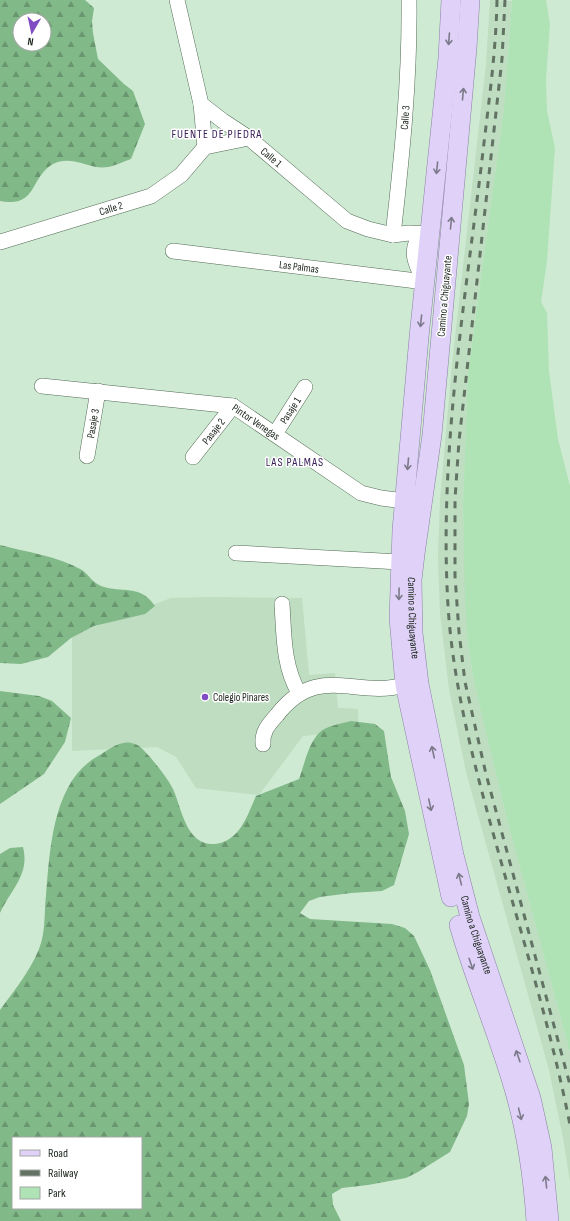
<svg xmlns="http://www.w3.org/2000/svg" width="570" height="1221" viewBox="0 0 570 1221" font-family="'Sofia Sans Condensed',sans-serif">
  <defs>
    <pattern id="forest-firs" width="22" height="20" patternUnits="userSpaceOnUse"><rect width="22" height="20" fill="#81b989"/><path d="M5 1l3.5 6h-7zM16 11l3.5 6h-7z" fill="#69966f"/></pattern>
  </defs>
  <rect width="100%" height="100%" fill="#cfead2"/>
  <g fill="#beddc1">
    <path d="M 490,0 L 512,1 L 504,108 L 468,373 L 463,506 L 467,635 L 473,677 L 509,827 L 570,1052 L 570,1182 L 563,1138 L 549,1070 L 466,772 L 449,689 L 440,614 L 438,557 L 440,500 L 452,364 L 486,64 Z"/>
    <path d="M 208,597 L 302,598 L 309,675 L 335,673 L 338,708 L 358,709 L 359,731 L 303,736 L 259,795 L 196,788 L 176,757 L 157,747 L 72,751 L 72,635 L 171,598 Z"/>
  </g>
  <path fill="#afe2b5" d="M 512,0 L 546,0 L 550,24 L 546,79 L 547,111 L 555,148 L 547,261 L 541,302 L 547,313 L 549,371 L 558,439 L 570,486 L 570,1052 L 509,827 L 484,724 L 473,677 L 467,635 L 465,597 L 463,506 L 468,373 L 504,108 Z"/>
  <g fill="url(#forest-firs)" fill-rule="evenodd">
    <path d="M 0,0 L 85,0 L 94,8 L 92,21 L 93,33 L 98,59 L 124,84 L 133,91 L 145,124 L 131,159 C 124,161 115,166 108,167 C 89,170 72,154 53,164 C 29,178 38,208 0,201 ZM 20,20 L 44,20 L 44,44 L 20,44 Z"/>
    <path d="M 0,545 C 26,552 58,556 82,570 C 88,574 93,583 101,586 C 123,594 139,583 155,606 L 145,614 L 94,626 L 71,638 L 48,657 L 21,664 L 0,663 Z"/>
    <path d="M 0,691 L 39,696 L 52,701 L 71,718 L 65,742 L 44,774 L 0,804 Z"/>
    <path d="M 351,721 L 375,724 L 384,731 L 391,777 L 405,811 L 409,834 L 394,885 L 382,891 L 351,893 L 320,897 L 309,901 L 300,913 L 310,919 L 392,924 L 405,928 L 414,936 L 430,970 L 464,1065 L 469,1104 L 467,1116 L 450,1152 L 418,1172 L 406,1178 L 368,1185 L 342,1188 L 332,1194 L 333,1205 L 341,1221 L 0,1221 L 0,1010 C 14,991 30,971 39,949 C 46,932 44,912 46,895 C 50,848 53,781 98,756 C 107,751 120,740 131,743 C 140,744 144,751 150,757 C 158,767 167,777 173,789 C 182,809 186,846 215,844 C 240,841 247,816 256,796 L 299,779 C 304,766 308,744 319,733 C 327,725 341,724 351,721 ZM 13,1138 L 141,1138 L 141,1208 L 13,1208 Z"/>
    <path d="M 23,847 C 30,875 11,889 0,913 L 0,854 L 10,848 Z"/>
  </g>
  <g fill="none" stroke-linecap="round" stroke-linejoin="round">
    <defs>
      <g id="minor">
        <path id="s1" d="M 177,0 L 201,104 L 223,121 L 249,138 L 347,221 L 368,229 L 393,235 L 409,233 L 430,234"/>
        <path d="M 201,104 L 205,147"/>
        <path d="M 423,234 C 407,248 416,266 425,282"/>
        <path id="s2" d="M 393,235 C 402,156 410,79 409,0"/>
        <path id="s3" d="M 0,242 L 151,196 L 181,175 L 205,147 L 249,138"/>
        <path id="s4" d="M 173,251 L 425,282"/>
        <path id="s5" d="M 42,386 L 233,406 L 361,493 L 381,498 L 404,501"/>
        <path id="s6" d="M 275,434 L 305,387"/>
        <path id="s7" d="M 87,456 L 98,391"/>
        <path id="s8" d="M 193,457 L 233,406"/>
        <path d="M 236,553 L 400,562"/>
        <path d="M 282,604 C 284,634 283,666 299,693"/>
        <path d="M 263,744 C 262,731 269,724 277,715 C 318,662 355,699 405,685"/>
      </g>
      <g id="major">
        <path id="s9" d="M 470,0 L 467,48 L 432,435 L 415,554 L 412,580 L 413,633 L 419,684 L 454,855 L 470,917 L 531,1098 L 542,1148 L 549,1221"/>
        <path d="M 451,897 L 405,685 L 399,618 L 402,530 L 419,337 L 448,58 L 451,0"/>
        <path d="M 459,925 C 475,981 499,1035 515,1092 C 527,1134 533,1177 536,1221"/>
      </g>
    </defs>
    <use href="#minor" stroke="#536a56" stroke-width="16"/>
    <use href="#major" stroke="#8c80a8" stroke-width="20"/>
    <use href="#minor" stroke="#fff" stroke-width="15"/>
    <use href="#major" stroke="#dfd1f8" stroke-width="19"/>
    <g stroke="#627364" stroke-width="3" stroke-dasharray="7 7" stroke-linecap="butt">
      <path d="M 497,0 C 496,54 488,107 482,160 C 464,308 439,457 448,606 C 452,669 466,731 482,792 C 511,903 548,1013 570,1125"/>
      <path d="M 505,0 L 502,59 L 459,441 L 455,499 L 455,576 L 459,632 L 465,682 L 486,774 L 570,1085"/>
    </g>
  </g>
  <defs><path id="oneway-shaft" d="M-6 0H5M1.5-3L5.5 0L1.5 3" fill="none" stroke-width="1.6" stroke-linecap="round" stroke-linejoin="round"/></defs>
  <g stroke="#7c7a8a">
    <use href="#oneway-shaft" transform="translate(449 39) rotate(94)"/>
    <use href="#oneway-shaft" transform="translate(463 94) rotate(-85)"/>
    <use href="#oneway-shaft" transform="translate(437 168) rotate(96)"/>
    <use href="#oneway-shaft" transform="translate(451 223) rotate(-85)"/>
    <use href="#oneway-shaft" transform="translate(421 321) rotate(96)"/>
    <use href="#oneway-shaft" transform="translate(408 464) rotate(95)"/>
    <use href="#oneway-shaft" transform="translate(399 594) rotate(91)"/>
    <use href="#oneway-shaft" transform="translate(433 752) rotate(-102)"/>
    <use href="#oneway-shaft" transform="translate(430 805) rotate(78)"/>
    <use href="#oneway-shaft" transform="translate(460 879) rotate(-104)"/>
    <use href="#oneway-shaft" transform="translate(471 964) rotate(71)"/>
    <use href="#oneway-shaft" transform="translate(518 1056) rotate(-109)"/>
    <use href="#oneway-shaft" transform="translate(520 1114) rotate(76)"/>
    <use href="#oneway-shaft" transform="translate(546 1182) rotate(-96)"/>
  </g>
  <circle fill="#804cc4" stroke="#fff" stroke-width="1.5" cx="205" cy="697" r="4"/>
  <g text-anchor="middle" stroke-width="3" stroke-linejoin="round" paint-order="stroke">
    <g font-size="11" fill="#1a241b" stroke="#fff">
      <text dy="4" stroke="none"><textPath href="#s2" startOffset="118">Calle 3</textPath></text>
      <text dy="4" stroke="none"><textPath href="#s1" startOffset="195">Calle 1</textPath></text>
      <text dy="4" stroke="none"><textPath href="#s3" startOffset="116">Calle 2</textPath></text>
      <text dy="4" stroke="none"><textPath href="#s4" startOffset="127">Las Palmas</textPath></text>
      <text transform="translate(444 296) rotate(-85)" y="4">Camino a Chiguayante</text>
      <text dy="4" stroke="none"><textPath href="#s6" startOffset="28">Pasaje 1</textPath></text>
      <text dy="4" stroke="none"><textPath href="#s5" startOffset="220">Pintor Venegas</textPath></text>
      <text dy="4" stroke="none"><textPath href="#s7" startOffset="33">Pasaje 3</textPath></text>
      <text dy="4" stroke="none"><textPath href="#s8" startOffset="33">Pasaje 2</textPath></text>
      <text dy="4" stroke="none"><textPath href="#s9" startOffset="621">Camino a Chiguayante</textPath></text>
      <text dy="4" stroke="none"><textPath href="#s9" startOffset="945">Camino a Chiguayante</textPath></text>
    </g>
    <g font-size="11" fill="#1a241b" stroke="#fff" text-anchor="start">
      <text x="213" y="701">Colegio Pinares</text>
    </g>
    <g font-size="12" letter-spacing="1" fill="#392059" stroke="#fff">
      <text x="217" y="138">FUENTE DE PIEDRA</text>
      <text x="295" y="466">LAS PALMAS</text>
    </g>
  </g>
  <rect x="12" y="1137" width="130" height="72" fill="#ffffff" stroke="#a3a7a4"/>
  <rect x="20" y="1150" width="20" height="6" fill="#dfd1f8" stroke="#a3a7a4"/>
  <text x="48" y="1157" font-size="12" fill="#1a241b">Road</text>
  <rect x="20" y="1170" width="20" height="6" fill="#627364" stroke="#a3a7a4"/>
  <text x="48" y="1177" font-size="12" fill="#1a241b">Railway</text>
  <rect x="20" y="1187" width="20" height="12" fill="#afe2b5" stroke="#a3a7a4"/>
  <text x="48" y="1197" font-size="12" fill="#1a241b">Park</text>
  <g transform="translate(32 32) rotate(189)"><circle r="19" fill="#ffffff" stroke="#a3a7a4"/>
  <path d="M0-3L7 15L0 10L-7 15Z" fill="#804cc4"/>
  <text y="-6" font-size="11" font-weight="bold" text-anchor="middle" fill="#1a241b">N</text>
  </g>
</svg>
